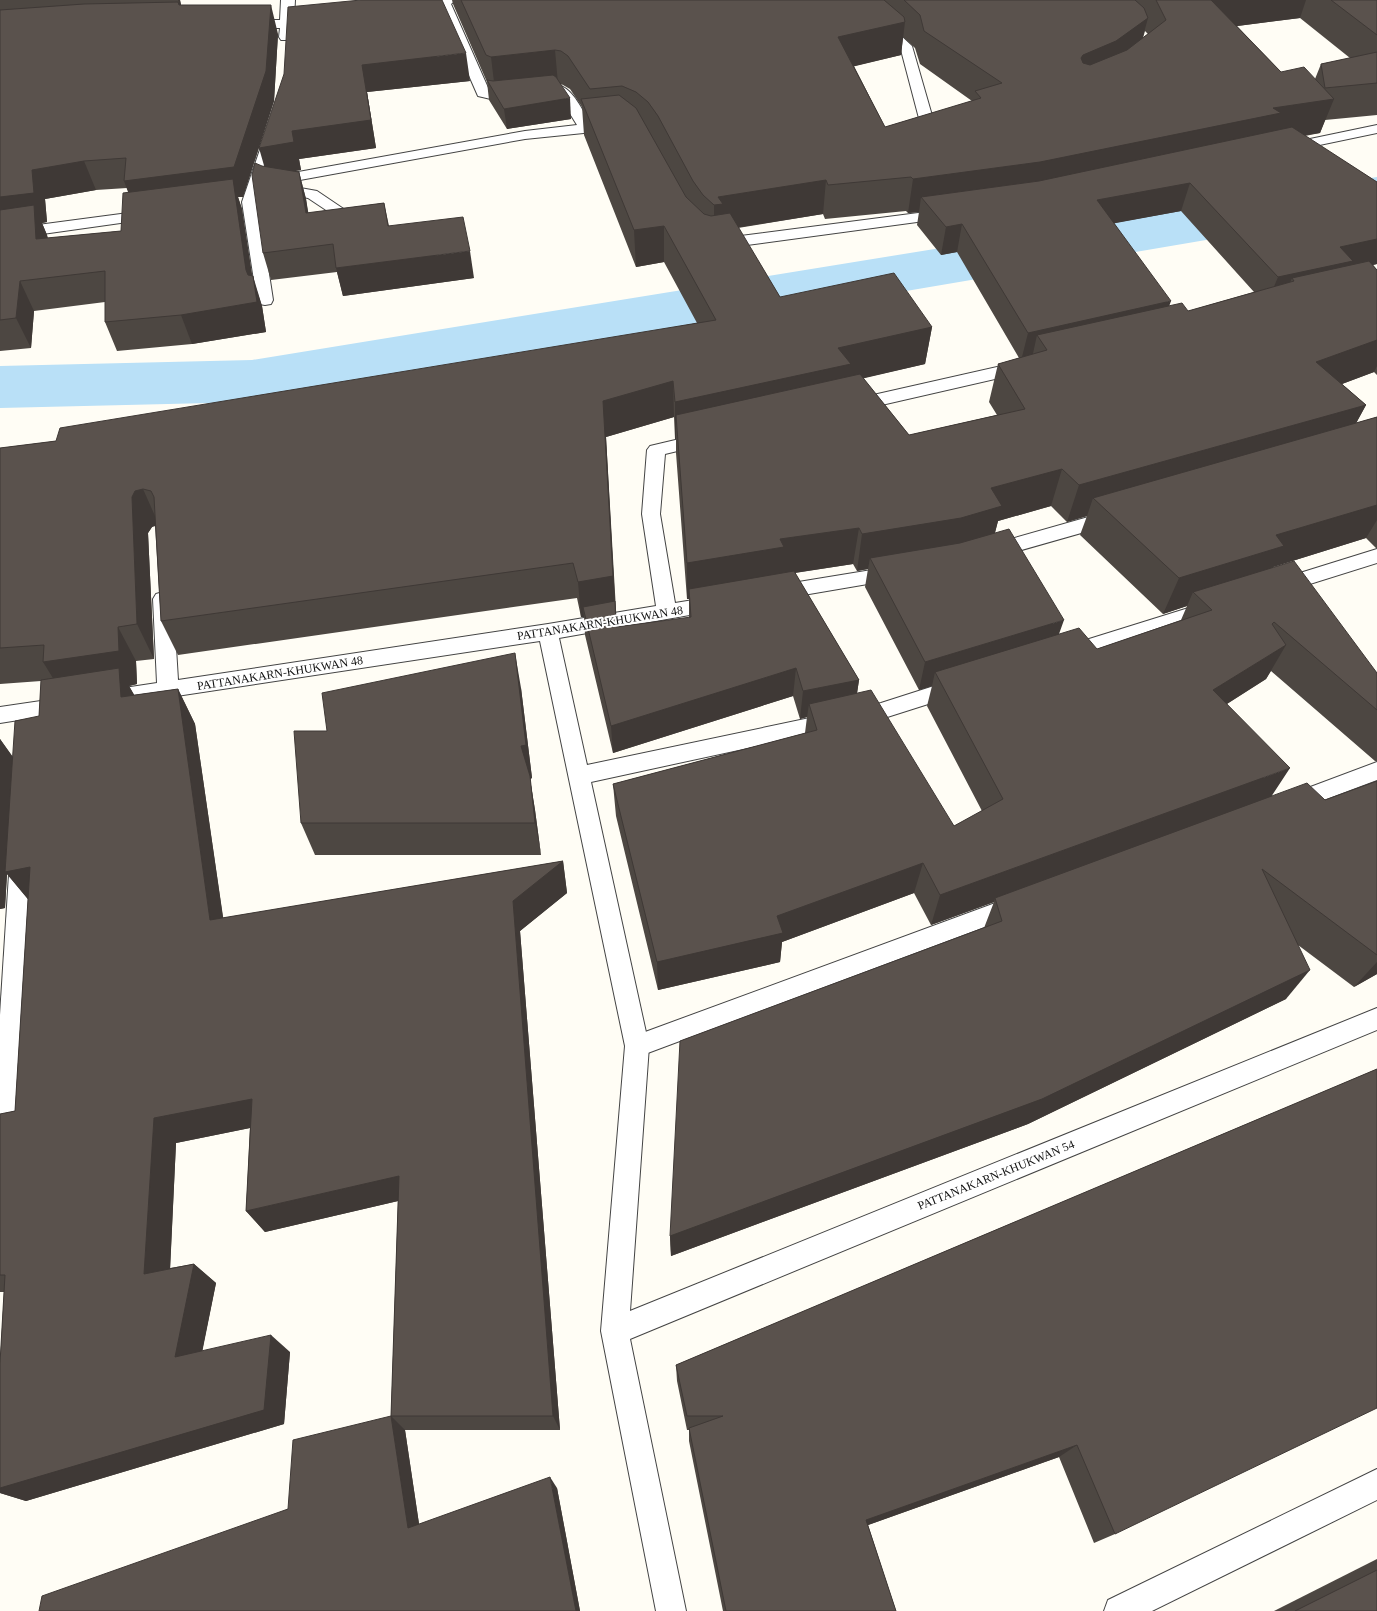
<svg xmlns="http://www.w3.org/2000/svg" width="1377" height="1611" viewBox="0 0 1377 1611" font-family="'Times New Roman',serif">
  <rect width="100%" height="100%" fill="#fffdf5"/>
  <path fill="#b9e0f7" stroke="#3f96cf" d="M 252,381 L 0,401 L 0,387 Z"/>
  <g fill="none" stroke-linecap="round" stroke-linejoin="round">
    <path fill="#b9e0f7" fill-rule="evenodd" d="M 1377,177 L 1377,211 L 252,402 L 0,408 L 0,366 L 252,360 Z"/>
    <defs>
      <g id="service">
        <path d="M 1377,762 L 1377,780 L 1289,813 L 1281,810 L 1278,804 L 1281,798 Z"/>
        <path d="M 21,849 L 29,852 L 32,859 L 18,1142 L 14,1151 L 5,1154 L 0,1152 L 0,1015 L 10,859 L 13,852 Z"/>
        <path d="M 1017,895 L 1025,898 L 1029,905 L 1025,912 L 637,1057 L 628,1054 L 625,1046 L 628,1038 L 637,1035 Z"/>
        <path d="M 1377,1469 L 1377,1500 L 1152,1611 L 1104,1611 L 1108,1600 Z"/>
      </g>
      <g id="minor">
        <path d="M 281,0 L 295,0 L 294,19 L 315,15 L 320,16 L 322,19 L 320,22 L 293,27 L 293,37 L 291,40 L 281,40 L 279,37 L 280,28 L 246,28 L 241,27 L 239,24 L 241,21 L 246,20 L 280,20 Z"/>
        <path d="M 421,0 L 456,0 L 451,4 L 489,90 L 495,92 L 558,85 C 574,89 582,111 591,124 L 613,122 L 618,123 L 620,126 L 618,129 L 613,130 L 525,139 L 278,184 L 317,191 L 357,218 L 360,221 L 357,224 L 352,226 L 347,224 L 308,198 L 269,191 L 266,188 L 268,185 L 264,183 L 258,202 L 273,300 L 271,304 L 265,305 L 259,304 L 257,300 L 242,202 L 267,129 L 272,128 L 277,129 L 279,132 L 265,178 L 525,131 L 577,125 L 559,96 L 555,94 L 495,100 L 478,96 L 438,5 L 413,9 L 408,8 L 406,5 L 408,2 Z"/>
        <path d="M 839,0 L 856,0 L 871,8 L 912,46 L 935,126 L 933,129 L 928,130 L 923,129 L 921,126 L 901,50 L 861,14 L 841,3 Z"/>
        <path d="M 1377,125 L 1377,133 L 1286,152 L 1281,151 L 1279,148 L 1281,145 L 1286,144 Z"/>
        <path d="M 949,209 L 954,211 L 957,214 L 954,217 L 717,249 L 711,247 L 709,244 L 711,241 L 717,239 Z"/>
        <path d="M 151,210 L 156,212 L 159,215 L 156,218 L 0,240 L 0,230 Z"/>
        <path d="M 1024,361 L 1030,363 L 1033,367 L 1030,371 L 851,412 L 845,410 L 842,406 L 845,402 L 851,400 Z"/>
        <path d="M 705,433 L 711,435 L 714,439 L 711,443 L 665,454 L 660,514 L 675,603 L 718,596 L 725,598 L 728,603 L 725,608 L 718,610 L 559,638 L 587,765 L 881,703 L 959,678 L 966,680 L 969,686 L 966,692 L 881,719 L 591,782 L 649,1046 L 630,1311 L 1377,1008 L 1377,1030 L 630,1339 L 686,1611 L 656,1611 L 601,1331 L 625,1046 L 540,641 L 104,707 L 97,705 L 94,699 L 97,693 L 104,691 L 157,683 L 153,599 L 156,594 L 163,592 L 170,594 L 173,599 L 178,680 L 548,624 L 656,606 L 642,514 L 647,450 L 650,446 Z"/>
        <path d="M 1113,510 L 1120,512 L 1122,517 L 1120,522 L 990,559 L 983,557 L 980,552 L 983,547 Z"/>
        <path d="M 1377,549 L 1377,563 L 1278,594 L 1271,592 L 1268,587 L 1271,582 Z"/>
        <path d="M 896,566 L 903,568 L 906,573 L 903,578 L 774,600 L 767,598 L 764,593 L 767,588 L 774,586 Z"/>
        <path d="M 1211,601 L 1218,603 L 1221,608 L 1218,613 L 1064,662 L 1057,659 L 1054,654 L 1057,649 Z"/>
        <path d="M 68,697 L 75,699 L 78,705 L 75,711 L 0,723 L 0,707 Z"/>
      </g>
    </defs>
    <use href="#service" stroke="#444" stroke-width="2"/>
    <use href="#minor" stroke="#444" stroke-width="2"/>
    <use href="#service" fill="#fff" fill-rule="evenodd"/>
    <use href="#minor" fill="#fff" fill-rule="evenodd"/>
  </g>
  <g fill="#4d4742" fill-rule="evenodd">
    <path d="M 0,0 L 180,0 L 181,5 L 278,34 L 274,101 L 243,197 L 238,197 L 242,209 L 252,276 L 262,306 L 266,332 L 192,344 L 117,351 L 105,322 L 105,302 L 34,311 L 31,348 L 0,351 ZM 127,188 L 129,193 L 121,231 L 48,238 L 47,235 L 42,223 L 47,222 L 45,199 L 96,190 Z"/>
    <path d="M 361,0 L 470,81 L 367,92 L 376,148 L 299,159 L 301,170 L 294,171 L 299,172 L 306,199 L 308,213 L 384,203 L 389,226 L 474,278 L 343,296 L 337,272 L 271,280 L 263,253 L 262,166 L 265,167 Z"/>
    <path d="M 452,0 L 1377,0 L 1377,115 L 1325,120 L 1320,133 L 1305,136 L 1377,182 L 1377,264 L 1373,265 L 1377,270 L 1377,375 L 1374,372 L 1342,384 L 1366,405 L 1356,423 L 1377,417 L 1377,548 L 1376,548 L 1366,538 L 1273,567 L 1273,568 L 1377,673 L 1377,761 L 1375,761 L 1271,671 L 1266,679 L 1227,704 L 1272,796 L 1325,800 L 1377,781 L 1377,974 L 1354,987 L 1298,945 L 1286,999 L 1028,1124 L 671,1256 L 670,1236 L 984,928 L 994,902 L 931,925 L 914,893 L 782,942 L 780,962 L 658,990 L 616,816 L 613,784 L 805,733 L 807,717 L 800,719 L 793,696 L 613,753 L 585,635 L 584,617 L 581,617 L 577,598 L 178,655 L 161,621 L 155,525 L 152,527 L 148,533 L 154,659 L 136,661 L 137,684 L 129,686 L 134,695 L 178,689 L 195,724 L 223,918 L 563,861 L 567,893 L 520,931 L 560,1430 L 405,1430 L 419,1524 L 557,1488 L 580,1611 L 39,1611 L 288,1509 L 391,1416 L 398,1201 L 265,1232 L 246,1211 L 250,1128 L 176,1143 L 170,1268 L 194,1264 L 216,1283 L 202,1351 L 290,1352 L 284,1424 L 26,1501 L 0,1493 L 0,1363 L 4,1292 L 0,1292 L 0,1114 L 15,1111 L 28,899 L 7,874 L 5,908 L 0,909 L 0,739 L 13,757 L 39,716 L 41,681 L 0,684 L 0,448 L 56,441 L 697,323 L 664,262 L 636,267 L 584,135 L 582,107 L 570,89 L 563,85 L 561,84 L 571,119 L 507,129 L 489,100 L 487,82 L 453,4 ZM 1300,18 L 1350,58 L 1321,64 L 1315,79 L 1281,72 L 1237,26 ZM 1145,31 L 1148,34 L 1143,38 ZM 903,37 L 915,48 L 920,64 L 972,101 L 885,127 L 854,66 L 901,55 ZM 906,211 L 908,213 L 919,212 L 917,225 L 941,255 L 957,252 L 1019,358 L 998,364 L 989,402 L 997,415 L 909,435 L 863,378 L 925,364 L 932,327 L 780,297 L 738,228 L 823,214 L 825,219 ZM 1181,211 L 1254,292 L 1188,311 L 1169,306 L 1114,223 ZM 674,417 L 675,439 L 676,439 L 676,453 L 687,599 L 689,599 L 689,618 L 617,627 L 606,437 ZM 1051,506 L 1067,522 L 1087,516 L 1080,535 L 1163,614 L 1187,606 L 1181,620 L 1097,649 L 1059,634 L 995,533 L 998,521 ZM 853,564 L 857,571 L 868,569 L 865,587 L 919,690 L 932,686 L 927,706 L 982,811 L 954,826 L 857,693 L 859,680 L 795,573 Z"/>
    <path d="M 521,688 L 532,778 L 530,779 L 535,810 L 541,855 L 315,855 L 301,823 L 327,731 Z"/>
    <path d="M 1377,1069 L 1115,1534 L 1094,1543 L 1059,1457 L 868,1525 L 896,1611 L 723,1611 L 689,1441 L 689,1430 L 687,1430 L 677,1381 L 676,1365 Z"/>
    <path d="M 1377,1559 L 1377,1611 L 1274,1611 Z"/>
  </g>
  <g fill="#3f3936">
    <path d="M 178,0 L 180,0 L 184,20 Z"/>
    <path d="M 1209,0 L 1306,0 L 1300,18 L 1199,31 Z"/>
    <path d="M 271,5 L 278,34 L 274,101 L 243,197 L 238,197 L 242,209 L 256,300 L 135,211 L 124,181 Z"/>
    <path d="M 1148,18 L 1139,51 L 1075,89 L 1081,58 L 1083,55 Z"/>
    <path d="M 905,22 L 901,55 L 835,71 L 838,37 Z"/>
    <path d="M 555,50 L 558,84 L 495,90 L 491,57 Z"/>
    <path d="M 466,53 L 470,81 L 367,92 L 376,148 L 299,159 L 301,170 L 267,176 L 259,148 L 292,131 L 362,65 Z"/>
    <path d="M 570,98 L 571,119 L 507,129 L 504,109 Z"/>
    <path d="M 1334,99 L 1320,133 L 1270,140 L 1032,197 L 921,197 L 919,212 L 908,213 L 913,179 L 1273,108 Z"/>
    <path d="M 84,161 L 96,190 L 45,199 L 47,222 L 42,223 L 47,235 L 50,269 L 0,228 L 0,197 L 32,170 Z"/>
    <path d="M 299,172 L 306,199 L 313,241 L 306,213 Z"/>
    <path d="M 826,180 L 823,214 L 722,230 L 714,239 L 714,205 L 718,197 Z"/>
    <path d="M 1190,183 L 1181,211 L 1089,228 L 1097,200 Z"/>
    <path d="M 962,224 L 957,252 L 941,255 L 946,227 Z"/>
    <path d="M 664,226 L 664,262 L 636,267 L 634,230 Z"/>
    <path d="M 1377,239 L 1377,264 L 1349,270 L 1292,278 L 1282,302 L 1266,306 L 1278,277 L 1340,247 Z"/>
    <path d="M 470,251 L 474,278 L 343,296 L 336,268 Z"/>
    <path d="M 253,276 L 262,306 L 266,332 L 192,344 L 181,315 Z"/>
    <path d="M 20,281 L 34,311 L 31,348 L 16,318 Z"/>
    <path d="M 1171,301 L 1161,329 L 1047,350 L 1037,335 L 1032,358 L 1021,361 L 1028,333 Z"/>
    <path d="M 932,327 L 925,364 L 848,382 L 676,415 L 676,439 L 675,439 L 675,402 L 838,348 Z"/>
    <path d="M 1377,340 L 1377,366 L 1374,372 L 1299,400 L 1316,362 Z"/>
    <path d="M 673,381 L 674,417 L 606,437 L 618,655 L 583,607 L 584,617 L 581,617 L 578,582 L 603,401 Z"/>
    <path d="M 1366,405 L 1346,442 L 1093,498 L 1087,516 L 1067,522 L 1079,485 Z"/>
    <path d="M 1062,469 L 1051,506 L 998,521 L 992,543 L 870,558 L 868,569 L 857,571 L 862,534 L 991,488 Z"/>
    <path d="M 143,489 L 159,525 L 152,527 L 148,533 L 154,659 L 137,624 L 132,497 L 135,491 Z"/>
    <path d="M 1377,505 L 1377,520 L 1366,538 L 1273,567 L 1265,582 L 1193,592 L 1187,606 L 1163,614 L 1179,578 L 1276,535 Z"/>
    <path d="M 859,528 L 853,564 L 689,589 L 689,599 L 687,599 L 687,563 L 780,539 Z"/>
    <path d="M 1064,620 L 1054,648 L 935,672 L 932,686 L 919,690 L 925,662 Z"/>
    <path d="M 118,627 L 136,661 L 137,684 L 129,686 L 139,703 L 121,697 L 64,696 L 43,662 Z"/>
    <path d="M 1286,645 L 1266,679 L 1195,724 L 1213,690 Z"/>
    <path d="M 515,653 L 521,688 L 532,778 L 530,779 L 535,810 L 541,855 L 521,746 Z"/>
    <path d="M 796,668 L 793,696 L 613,753 L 611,726 Z"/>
    <path d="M 859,680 L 855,707 L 809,704 L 807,717 L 800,719 L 803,691 Z"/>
    <path d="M 178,689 L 195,724 L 228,951 L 210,920 Z"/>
    <path d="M 0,739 L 14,759 L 30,867 L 31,903 L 7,874 L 5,908 L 0,909 Z"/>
    <path d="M 1290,768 L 1269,800 L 995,898 L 994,902 L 931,925 L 940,895 Z"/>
    <path d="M 563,861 L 567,893 L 520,931 L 560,1430 L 553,1416 L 513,901 Z"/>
    <path d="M 923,863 L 914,893 L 782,942 L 780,962 L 658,990 L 657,962 L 777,916 Z"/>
    <path d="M 1377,962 L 1377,974 L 1354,987 Z"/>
    <path d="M 1310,970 L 1286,999 L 1028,1124 L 671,1256 L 670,1236 Z"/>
    <path d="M 252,1099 L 270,1124 L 176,1143 L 169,1293 L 144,1274 L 154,1118 Z"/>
    <path d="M 399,1176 L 411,1198 L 265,1232 L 246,1211 Z"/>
    <path d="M 194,1264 L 216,1283 L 198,1373 L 175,1357 Z"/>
    <path d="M 271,1335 L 290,1352 L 284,1424 L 26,1501 L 0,1493 L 0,1488 Z"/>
    <path d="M 391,1416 L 405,1430 L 421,1537 L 408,1528 Z"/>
    <path d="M 1077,1445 L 1059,1457 L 857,1529 L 866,1520 Z"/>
    <path d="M 550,1477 L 557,1488 L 580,1611 L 576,1611 Z"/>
  </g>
  <g fill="#5a524d" stroke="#3f3936">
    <path d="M 361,0 L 442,0 L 466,53 L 362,65 L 371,120 L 292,131 L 294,142 L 259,148 L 284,74 L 288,7 Z"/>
    <path d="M 461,0 L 884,0 L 904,17 L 905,22 L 838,37 L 885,127 L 981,98 L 975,91 L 1002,83 L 924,31 L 920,15 L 904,0 L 1135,0 L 1144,8 L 1148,18 L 1116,41 L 1083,55 L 1081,58 L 1083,63 L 1090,65 L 1127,50 L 1166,20 L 1156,0 L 1211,0 L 1281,72 L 1304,67 L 1334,99 L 1273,108 L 1281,113 L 1040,162 L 913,179 L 911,177 L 828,185 L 826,180 L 718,197 L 723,204 L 714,205 L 703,195 L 693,181 L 658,116 L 648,102 L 636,92 L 622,86 L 590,89 L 568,56 L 561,51 L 555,50 L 491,57 L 486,55 Z"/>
    <path d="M 1331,0 L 1377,0 L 1377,35 Z"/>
    <path d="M 178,2 L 179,5 L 271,5 L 266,71 L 234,167 L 124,181 L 126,158 L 84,161 L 32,170 L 34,193 L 0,197 L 0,10 L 84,4 Z"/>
    <path d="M 1377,52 L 1377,83 L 1325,88 L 1321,64 Z"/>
    <path d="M 553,75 L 556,77 L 570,98 L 504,109 L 487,80 L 493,81 Z"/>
    <path d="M 619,95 L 636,108 L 686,197 L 704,214 L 711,216 L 730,213 L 780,297 L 894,273 L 932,327 L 838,348 L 851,364 L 675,402 L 673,381 L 603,401 L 613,576 L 578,582 L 573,563 L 161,621 L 154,497 L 151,491 L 143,489 L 135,491 L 132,497 L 137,624 L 118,627 L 119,651 L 43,662 L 44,645 L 0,648 L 0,448 L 56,441 L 60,428 L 716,320 L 664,226 L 634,230 L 581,99 Z"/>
    <path d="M 1292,127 L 1377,182 L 1377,239 L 1340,247 L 1353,261 L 1278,277 L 1190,183 L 1097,200 L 1171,301 L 1028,333 L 962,224 L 946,227 L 921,197 L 1039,181 Z"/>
    <path d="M 255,163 L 262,166 L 299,172 L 306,213 L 384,203 L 388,226 L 463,217 L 470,251 L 336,268 L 333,244 L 263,253 L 252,175 Z"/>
    <path d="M 233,179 L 246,270 L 248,275 L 253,276 L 257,302 L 181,315 L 105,322 L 105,271 L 20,281 L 16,318 L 0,320 L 0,210 L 34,205 L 36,239 L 121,231 L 123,193 Z"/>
    <path d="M 1369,261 L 1377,270 L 1377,340 L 1316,362 L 1366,405 L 1079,485 L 1062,469 L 991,488 L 1002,506 L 961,518 L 862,534 L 859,528 L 780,539 L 784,547 L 687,563 L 676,415 L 860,374 L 909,435 L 1025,409 L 998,364 L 1047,350 L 1037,335 L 1182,303 L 1188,311 L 1294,281 L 1292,278 Z"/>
    <path d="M 1377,417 L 1377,505 L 1276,535 L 1284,546 L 1179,578 L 1093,498 Z"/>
    <path d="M 1009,529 L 1064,620 L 925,662 L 870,558 L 960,543 Z"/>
    <path d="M 1294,561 L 1377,673 L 1377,710 L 1274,622 L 1272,624 L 1286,645 L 1213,690 L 1290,768 L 940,895 L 923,863 L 777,916 L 783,933 L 657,962 L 613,784 L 817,730 L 809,704 L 871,690 L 954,826 L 1003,799 L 935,672 L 1079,628 L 1097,649 L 1212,610 L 1193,592 Z"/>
    <path d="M 794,571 L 859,680 L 803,691 L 796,668 L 611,726 L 583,607 L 615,601 L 616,627 L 691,617 L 689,589 Z"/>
    <path d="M 515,653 L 526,745 L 521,746 L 530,776 L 535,823 L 301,823 L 294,731 L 327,731 L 322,693 Z"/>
    <path d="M 119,668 L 121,697 L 178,689 L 210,920 L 563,861 L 513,901 L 553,1416 L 391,1416 L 399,1176 L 246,1211 L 252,1099 L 154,1118 L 144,1274 L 194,1264 L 175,1357 L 271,1335 L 264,1410 L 0,1488 L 0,1363 L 5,1275 L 0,1275 L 0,1114 L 15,1111 L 30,867 L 5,872 L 15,721 L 39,716 L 41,680 Z"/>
    <path d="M 1377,781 L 1377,955 L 1262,869 L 1310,970 L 1042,1099 L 670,1236 L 680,1041 L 1002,921 L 995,898 L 1307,783 L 1325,800 Z"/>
    <path d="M 1377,1069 L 1377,1408 L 1115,1534 L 1077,1445 L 866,1520 L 896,1611 L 726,1611 L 689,1428 L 723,1416 L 687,1416 L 676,1365 Z"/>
    <path d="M 391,1416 L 408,1528 L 550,1477 L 576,1611 L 39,1611 L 42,1596 L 288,1509 L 293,1440 Z"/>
    <path d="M 1377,1570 L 1377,1611 L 1295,1611 Z"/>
  </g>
  <g text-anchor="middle" stroke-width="4" stroke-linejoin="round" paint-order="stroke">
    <g font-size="12" fill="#111" stroke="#fff">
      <text transform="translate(600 623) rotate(-9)" y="4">PATTANAKARN-KHUKWAN 48</text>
      <text transform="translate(280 673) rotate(-9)" y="4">PATTANAKARN-KHUKWAN 48</text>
      <text transform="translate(996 1175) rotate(-22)" y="4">PATTANAKARN-KHUKWAN 54</text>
    </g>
  </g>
</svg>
